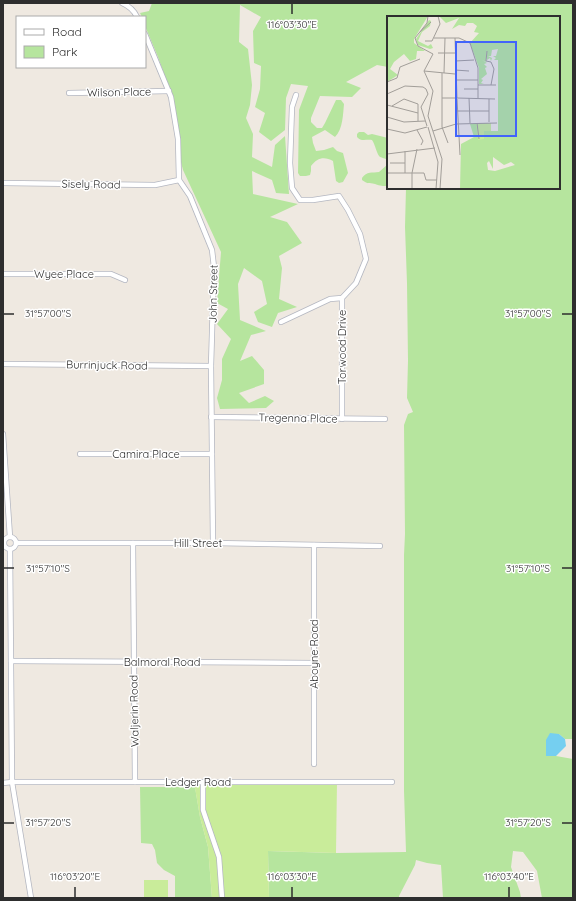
<svg xmlns="http://www.w3.org/2000/svg" width="576" height="901" viewBox="0 0 576 901" font-family="Quicksand,sans-serif">
  <rect width="100%" height="100%" fill="#efe9e1"/>
  <g fill="#b6e59e">
    <path d="M 152,3 L 573,3 L 573,739 L 565,739 L 559,734 L 546,756 L 556,756 L 573,759 L 573,898 L 542,898 L 537,871 L 523,852 L 513,851 L 511,867 L 520,892 L 521,898 L 443,898 L 441,865 L 427,863 L 416,860 L 415,865 L 399,896 L 399,898 L 269,898 L 268,851 L 336,853 L 406,852 L 404,791 L 404,555 L 405,534 L 404,425 L 408,414 L 413,412 L 407,398 L 408,361 L 407,283 L 405,227 L 406,188 L 559,188 L 559,17 L 388,17 L 388,67 L 377,65 L 346,82 L 361,88 L 352,97 L 320,96 L 311,118 L 311,122 L 317,128 L 322,128 L 325,123 L 336,100 L 341,100 L 344,104 C 343,114 343,129 335,137 L 325,130 L 312,137 L 313,143 L 316,151 L 324,150 L 333,147 L 337,151 L 343,153 L 348,173 L 343,182 L 339,183 L 336,181 L 333,161 C 324,156 317,158 311,166 L 311,171 L 310,175 L 306,176 L 300,176 L 298,173 L 299,110 L 308,86 L 291,84 L 286,98 L 285,130 L 271,141 L 259,132 L 265,113 L 255,107 L 260,89 L 261,66 L 254,63 L 253,31 L 261,17 L 240,5 L 239,42 L 248,49 L 252,85 L 250,105 L 246,118 L 253,134 L 252,157 L 272,167 L 275,145 L 285,136 L 289,194 L 276,193 L 272,180 L 252,171 L 253,194 L 298,204 L 270,217 L 287,222 L 302,243 L 279,256 L 282,268 L 279,299 L 297,307 L 278,313 L 272,327 L 258,322 L 254,312 L 267,304 L 262,281 L 244,268 L 238,284 L 240,320 L 266,331 L 251,335 L 240,361 L 252,356 L 264,370 L 264,384 L 239,393 L 249,403 L 265,396 L 274,401 L 266,408 L 220,409 L 217,398 L 222,380 L 222,359 L 231,339 L 217,324 L 228,309 L 217,303 L 221,252 L 183,170 L 180,158 L 173,99 L 158,57 L 145,26 L 145,17 L 142,17 L 140,13 L 149,11 Z"/>
    <path d="M 359,132 L 364,132 L 368,135 L 372,134 L 388,138 L 388,186 C 382,186 381,186 375,184 C 368,182 369,185 362,180 L 362,178 C 367,171 372,173 379,172 L 387,165 L 387,160 C 385,158 382,158 380,157 C 377,155 375,144 372,140 C 366,139 361,142 357,137 L 357,134 Z"/>
    <path d="M 140,787 L 195,787 L 200,817 L 208,847 L 212,898 L 175,898 L 175,876 L 164,870 L 157,863 L 155,850 L 152,844 L 141,843 Z"/>
  </g>
  <g fill="#c9ec9a">
    <path d="M 194,782 L 337,782 L 336,853 L 268,851 L 269,898 L 212,898 L 208,847 L 200,817 Z"/>
    <rect x="144" y="880" width="24" height="18"/>
  </g>
  <path fill="#75cff0" d="M 550,733 L 559,734 L 565,739 L 566,746 L 556,756 L 546,756 L 546,740 Z"/>
  <g fill="none" stroke-linecap="round" stroke-linejoin="round">
    <defs>
      <g id="minor">
        <path d="M 122,3 C 129,6 134,10 137,17"/>
        <path d="M 145,34 L 171,97 L 178,139 L 179,180 L 190,196 L 212,250 L 214,267 L 211,366 L 213,543"/>
        <path d="M 69,93 L 169,91"/>
        <path d="M 296,95 L 292,107 L 290,163 L 292,188 L 300,200 L 313,200 L 339,196 L 348,210 L 360,234 L 366,259 L 356,283 L 342,298 L 342,419"/>
        <path d="M 3,183 L 155,185 L 179,180"/>
        <path d="M 3,274 L 111,274 L 125,280"/>
        <path d="M 281,322 L 330,299 L 342,298"/>
        <path d="M 3,364 L 211,366"/>
        <path d="M 211,417 L 385,419"/>
        <path d="M 3,434 L 10,537"/>
        <path d="M 80,454 L 212,454"/>
        <circle cx="10" cy="543" r="6"/>
        <path d="M 16,543 L 213,543 L 380,546"/>
        <path d="M 133,543 L 135,782"/>
        <path d="M 314,545 L 314,764"/>
        <path d="M 10,549 L 12,782 L 31,898"/>
        <path d="M 11,661 L 314,663"/>
        <path d="M 203,782 L 203,810 L 219,857 L 222,898"/>
        <path d="M 3,783 L 12,782 L 392,782"/>
      </g>
    </defs>
    <use href="#minor" stroke="#b4b7c1" stroke-width="6"/>
    <use href="#minor" stroke="#fff" stroke-width="4.5"/>
  </g>
  <path fill="none" stroke="#2e2e2e" stroke-width="1.5" d="M 292,4 L 292,14M 4,314 L 14,314M 562,314 L 572,314M 4,568 L 14,568M 562,568 L 572,568M 4,823 L 14,823M 562,823 L 572,823M 75,887 L 75,897M 292,887 L 292,897M 509,887 L 509,897"/>
  <g text-anchor="middle" stroke-width="3" stroke-linejoin="round" paint-order="stroke">
    <g font-size="11" fill="#2e2e2e" stroke="#fff">
      <text transform="translate(119 92) rotate(-1)" y="4">Wilson Place</text>
      <text transform="translate(91 184) rotate(1)" y="4">Sisely Road</text>
      <text x="64" y="278">Wyee Place</text>
      <text transform="translate(213 294) rotate(-89)" y="4">John Street</text>
      <text transform="translate(342 347) rotate(-90)" y="4">Torwood Drive</text>
      <text transform="translate(107 365) rotate(1)" y="4">Burrinjuck Road</text>
      <text transform="translate(298 418) rotate(1)" y="4">Tregenna Place</text>
      <text x="146" y="458">Camira Place</text>
      <text x="198" y="547">Hill Street</text>
      <text transform="translate(314 654) rotate(-90)" y="4">Aboyne Road</text>
      <text x="162" y="666">Balmoral Road</text>
      <text transform="translate(134 711) rotate(-91)" y="4">Waljerin Road</text>
      <text x="198" y="786">Ledger Road</text>
    </g>
  </g>
  <g transform="translate(387 16)">
    <rect width="173" height="173" fill="#efe9e1"/>
    <path d="M 0,0 L 41,0 L 27,23 L 27,27 L 38,35 L 30,35 L 29,43 L 23,45 L 17,38 L 7,46 L 3,53 L 11,59 L 0,66 ZM 52,0 L 173,0 L 173,173 L 73,173 L 74,128 L 87,121 L 83,108 L 89,108 L 97,115 L 111,115 L 111,44 L 107,44 L 109,42 L 106,40 L 109,40 L 111,33 L 105,34 L 104,40 L 101,40 L 105,42 L 104,45 L 103,42 L 100,44 L 99,34 L 99,46 L 95,44 L 100,47 L 97,48 L 100,51 L 98,52 L 100,58 L 94,63 L 96,64 L 94,67 L 97,68 L 92,68 L 92,52 L 83,27 L 92,17 L 87,16 L 90,10 L 86,7 L 80,7 L 78,10 L 72,9 L 65,13 L 72,2 L 59,7 ZM 106,141 L 117,149 L 124,146 L 128,149 L 108,155 L 101,154 L 100,147 L 102,145 L 106,153 ZM 42,4 L 44,5 L 43,10 L 35,16 L 31,25 L 41,30 L 44,28 L 46,32 L 43,33 L 31,29 L 29,23 Z" fill="#b6e59e" fill-rule="evenodd"/>
    <path d="M 89,107 L 104,107 L 104,115 L 97,115 L 97,123 L 91,124 Z" fill="#c9ec9a"/>
    <path fill="none" stroke="#a29e99" stroke-width="1" d="M 33,16 L 44,6M 47,22 L 72,22 L 83,27 L 91,52 L 91,82M 68,22 L 70,82M 38,25 L 45,25 L 53,8 L 51,0M 100,35 L 99,45 L 104,46 L 107,53 L 104,69M 51,37 L 68,37M 68,45 L 87,44M 68,54 L 82,55M 37,55 L 46,75 L 41,100 L 55,143 L 53,173M 37,55 L 46,38 L 31,30 L 28,22 L 40,7 L 41,0M 37,55 L 68,58M 55,57 L 55,111 L 61,127M 57,57 L 58,22M 68,64 L 91,64M 0,66 L 10,62 L 13,51 L 33,43M 91,69 L 109,69M 77,73 L 91,73M 0,78 L 18,70 L 36,71 L 39,73 L 41,78 L 34,91 L 40,110M 55,82 L 69,82M 70,82 L 108,83M 82,82 L 83,107M 70,83 L 73,139M 102,83 L 102,106M 0,89 L 31,97M 5,90 L 17,83 L 31,88 L 31,105M 70,95 L 102,95M 0,101 L 17,106 L 38,105M 90,107 L 92,123M 41,111 L 51,146 L 49,173M 0,113 L 18,117 L 40,111M 30,114 L 36,125 L 34,129M 46,115 L 69,108 L 110,107M 0,138 L 48,132M 3,147 L 18,147M 0,157 L 37,157 L 39,164 L 50,164M 18,157 L 18,135M 25,173 L 25,157 L 30,133"/>
    <path fill="#4264fb" fill-opacity="0.15" stroke="#4264fb" stroke-width="2" d="M 69,26 L 129,26 L 129,120 L 69,120 Z"/>
    <rect width="173" height="173" fill="none" stroke="#2e2e2e" stroke-width="2"/>
  </g>
  <g font-size="10" text-anchor="middle" fill="#2e2e2e" stroke="#fff" stroke-width="3" stroke-linejoin="round" paint-order="stroke">
    <text x="292" y="28">116°03'30"E</text>
    <text x="48" y="317">31°57'00"S</text>
    <text x="528" y="317">31°57'00"S</text>
    <text x="48" y="572">31°57'10"S</text>
    <text x="528" y="572">31°57'10"S</text>
    <text x="48" y="826">31°57'20"S</text>
    <text x="528" y="826">31°57'20"S</text>
    <text x="75" y="880">116°03'20"E</text>
    <text x="292" y="880">116°03'30"E</text>
    <text x="509" y="880">116°03'40"E</text>
  </g>
  <rect width="576" height="901" fill="none" stroke="#2e2e2e" stroke-width="8"/>
  <rect x="16" y="16" width="130" height="52" fill="#ffffff" stroke="#ababab"/>
  <rect x="24" y="29" width="20" height="6" fill="#ffffff" stroke="#ababab"/>
  <text x="52" y="36" font-size="12" fill="#2e2e2e">Road</text>
  <rect x="24" y="46" width="20" height="12" fill="#b6e59e" stroke="#ababab"/>
  <text x="52" y="56" font-size="12" fill="#2e2e2e">Park</text>
</svg>
